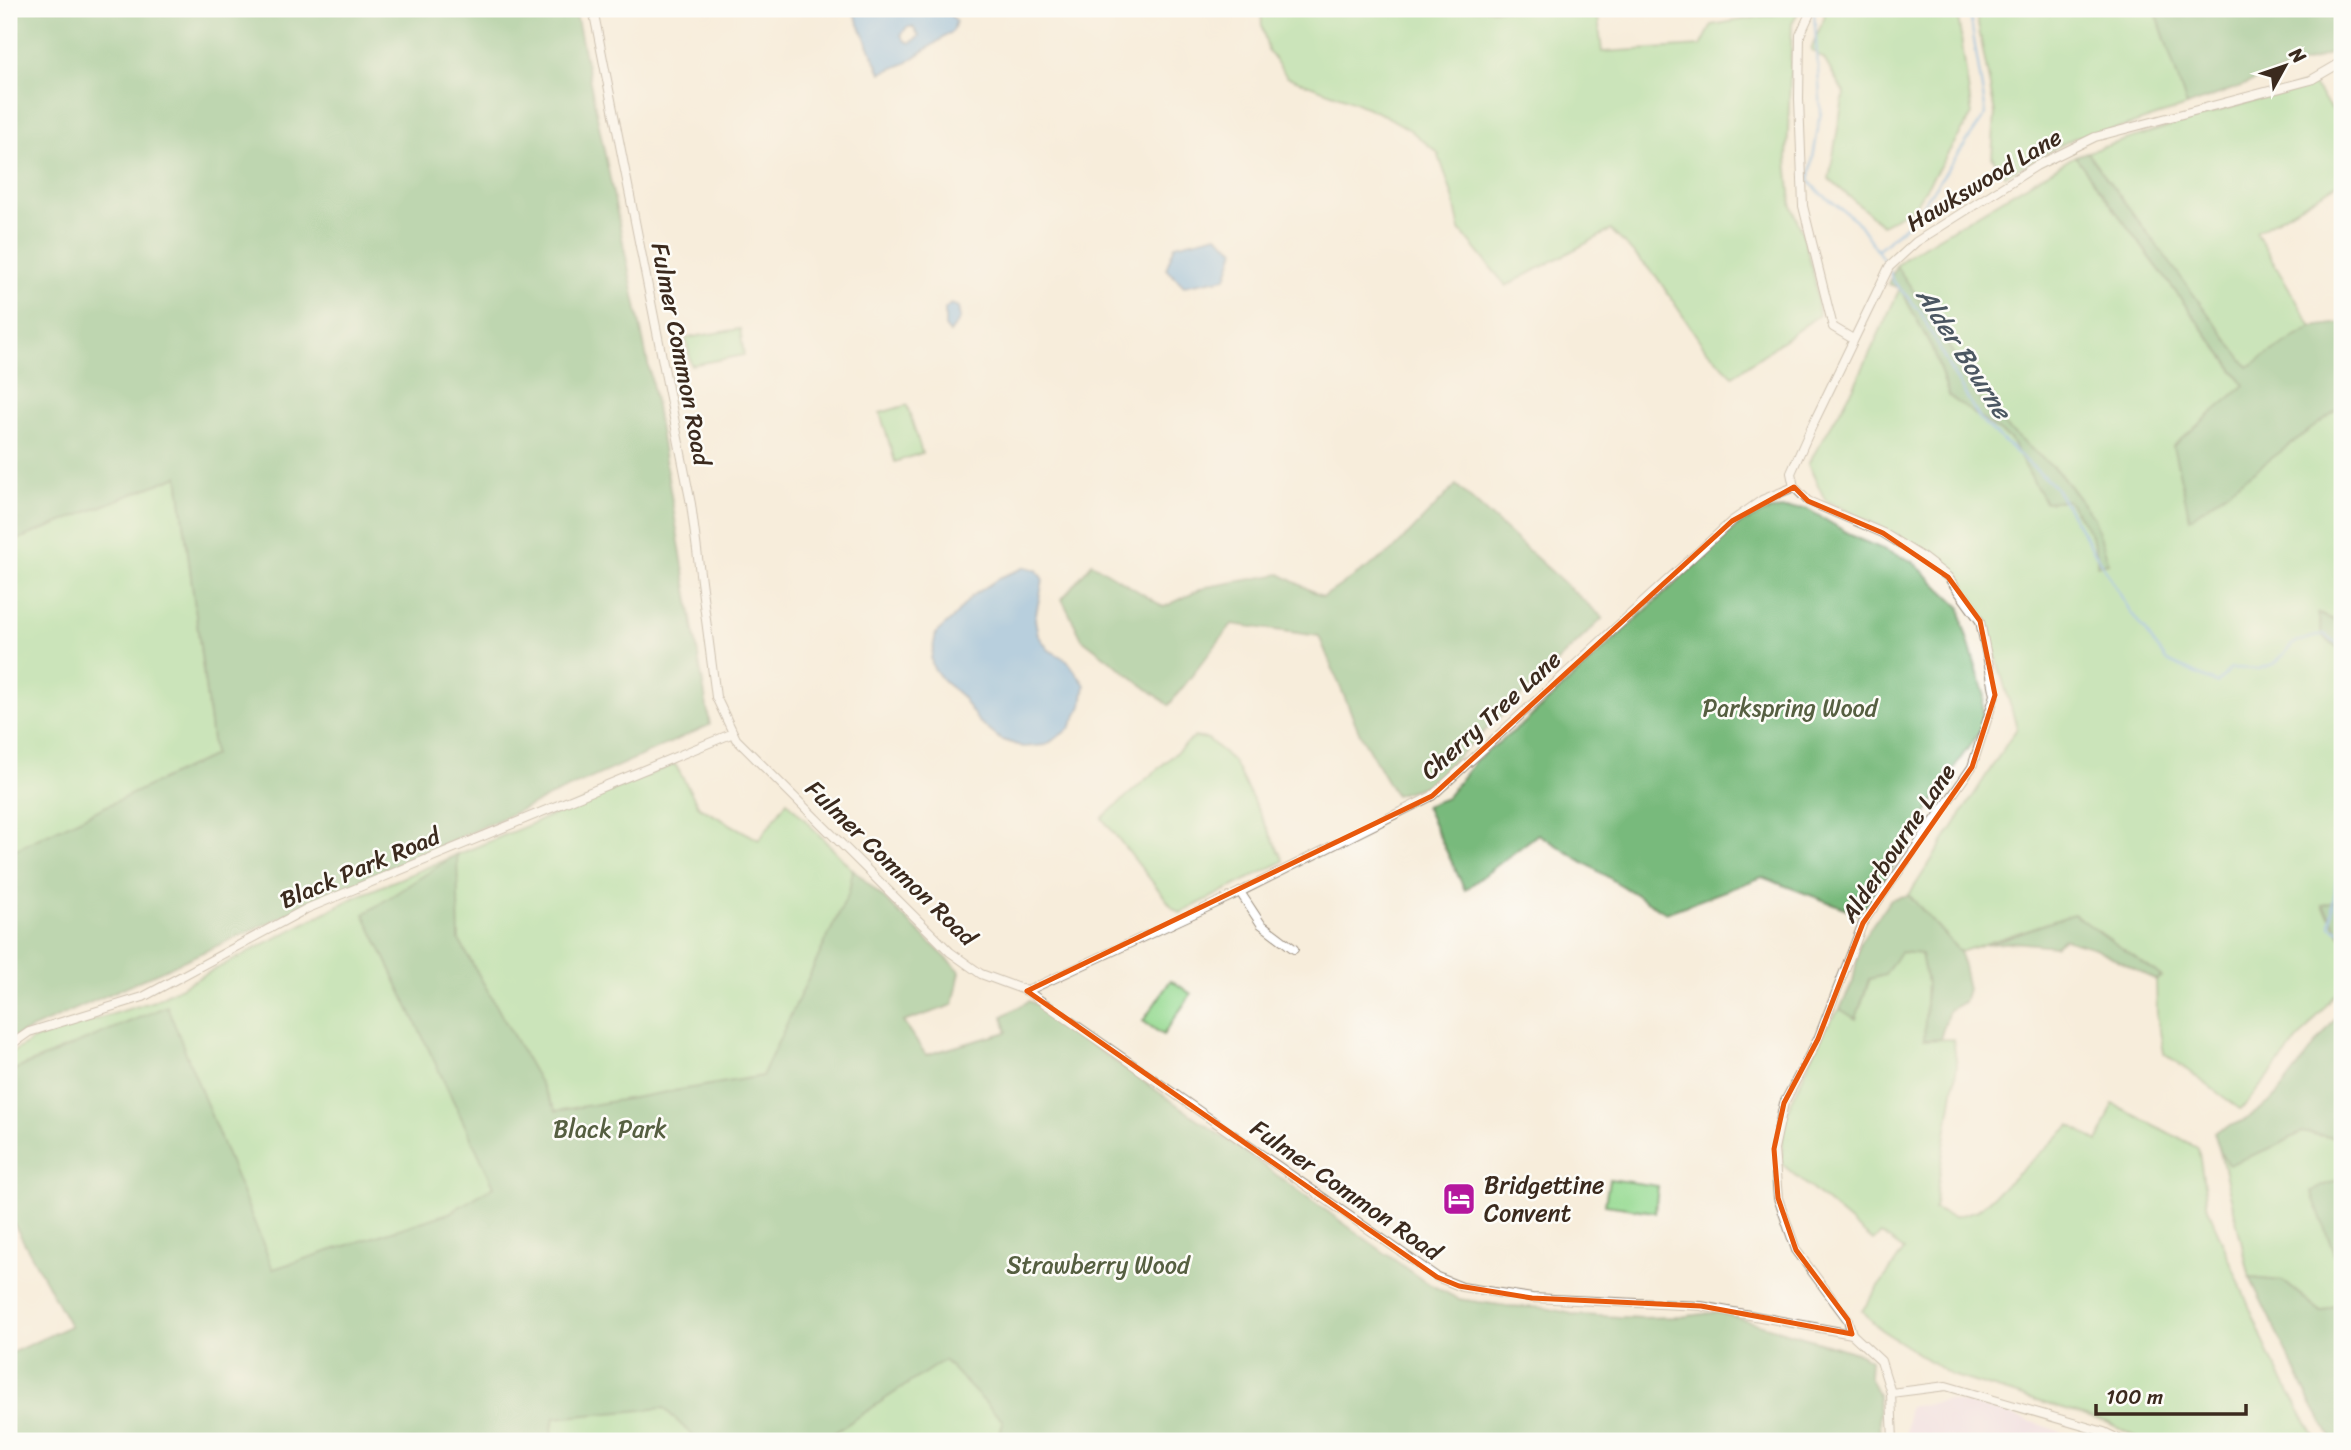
<svg xmlns="http://www.w3.org/2000/svg" width="2351" height="1450" viewBox="0 0 2351 1450" font-family="Sriracha,sans-serif">
  <rect width="100%" height="100%" fill="#fdfcf7"/>
  <filter id="ink" filterUnits="userSpaceOnUse"><feTurbulence type="fractalNoise" baseFrequency=".0143" numOctaves="2"/><feDisplacementMap in="SourceGraphic" scale="14" xChannelSelector="R" yChannelSelector="G"/><feConvolveMatrix kernelMatrix="1 2 1 2 8 2 1 2 1" color-interpolation-filters="sRGB"/></filter>
  <filter id="wash" filterUnits="userSpaceOnUse"><feTurbulence type="fractalNoise" baseFrequency=".00686" numOctaves="4" result="noise"/><feDisplacementMap in="SourceGraphic" scale="28" xChannelSelector="R" yChannelSelector="G"/><feGaussianBlur stdDeviation="1.57" result="paint"/><feColorMatrix in="noise" values="0 0 0 0 0 0 0 0 0 0 0 0 0 0 0 0 0 1.4 0 .05"/><feComposite in="paint" operator="in"/></filter>
  <g filter="url(#wash)">
    <rect width="100%" height="100%" fill="#f7eddb"/>
    <path fill="#ead1ec" d="M 1949,1400 L 1999,1411 L 2088,1441 L 1906,1441 L 1908,1407 Z"/>
    <g fill="#96da92" stroke="#688258" stroke-width="2">
      <path d="M 1261,9 L 1597,9 L 1602,52 L 1701,46 L 1712,25 L 1799,10 L 1792,24 L 1787,159 L 1791,203 L 1804,238 L 1815,280 L 1819,315 L 1733,376 L 1704,347 L 1656,276 L 1611,230 L 1506,286 L 1460,230 L 1453,197 L 1438,153 L 1410,130 L 1386,116 L 1345,98 L 1287,77 L 1268,50 L 1262,27 Z"/>
      <path d="M 1820,9 L 1957,9 L 1972,115 L 1914,207 L 1882,225 L 1829,179 L 1844,93 L 1824,59 L 1811,50 L 1825,15 Z"/>
      <path d="M 1975,9 L 2155,9 L 2187,106 L 2120,128 L 2074,138 L 2005,176 L 1992,157 L 1995,113 Z"/>
      <path d="M 2313,82 L 2314,86 L 2342,124 L 2342,181 L 2256,232 L 2312,327 L 2248,368 L 2087,152 Z"/>
      <path d="M 2075,156 L 2245,386 L 2173,446 L 2342,404 L 2342,623 L 2319,614 L 2322,635 L 2342,653 L 2342,900 L 2323,906 L 2342,937 L 2342,986 L 2241,1110 L 2164,1053 L 2157,1016 L 2156,980 L 2161,977 L 2074,914 L 1960,952 L 1909,895 L 2017,728 L 1983,613 L 1959,577 L 1896,534 L 1825,500 L 1808,464 L 1854,387 L 1900,288 L 1934,352 L 1949,396 L 2010,439 L 2045,502 L 2067,500 C 2081,520 2099,539 2097,565 L 2109,563 L 2061,475 L 1986,409 L 1929,313 L 1896,266 L 1910,254 Z"/>
      <path d="M 740,329 L 744,355 L 691,365 L 686,338 Z"/>
      <path d="M 907,405 L 922,453 L 895,462 L 880,413 Z"/>
      <path d="M 178,475 L 214,755 L 12,852 L 9,844 L 9,543 Z"/>
      <path d="M 1194,737 L 1208,739 L 1233,761 L 1284,861 L 1180,913 L 1173,908 L 1102,818 Z"/>
      <path d="M 675,764 L 699,807 L 759,840 L 787,801 L 871,889 L 960,971 L 953,1005 L 903,1022 L 926,1055 L 1007,1032 L 1003,1016 L 1029,1001 L 1038,1005 L 1057,1021 L 1253,1158 L 1425,1282 L 1458,1299 L 1506,1306 L 1545,1308 L 1576,1315 L 1641,1318 L 1681,1317 L 1718,1312 L 1860,1354 L 1870,1360 L 1826,1441 L 9,1441 L 90,1333 L 9,1180 L 9,1054 L 37,1038 L 154,1001 L 351,899 Z"/>
      <path d="M 1899,952 L 1921,953 L 1927,983 L 1924,1040 L 1953,1039 L 1957,1066 L 1934,1209 L 1954,1217 L 1978,1210 L 2071,1125 L 2098,1142 L 2113,1104 L 2198,1148 L 2208,1208 L 2271,1359 L 2317,1441 L 2144,1441 L 2109,1423 L 1951,1375 L 1880,1329 L 1862,1311 L 1904,1250 L 1881,1234 L 1873,1241 L 1782,1164 L 1783,1120 L 1825,1028 L 1840,1009 L 1856,1018 L 1870,979 L 1885,975 Z"/>
      <path d="M 1171,980 L 1191,994 L 1163,1035 L 1143,1021 Z"/>
      <path d="M 2302,1132 L 2335,1138 L 2342,1142 L 2342,1178 L 2312,1191 L 2342,1275 L 2342,1302 L 2322,1312 L 2283,1281 L 2250,1278 L 2220,1152 L 2228,1164 L 2276,1146 Z"/>
      <path d="M 1609,1179 L 1658,1186 L 1655,1212 L 1605,1205 Z"/>
    </g>
    <g fill="#78ba7c" stroke="#5a724d" stroke-width="2">
      <path d="M 9,9 L 575,9 L 652,383 L 710,725 L 9,1039 L 9,844 L 12,851 L 214,755 L 178,476 L 9,543 Z"/>
      <path d="M 2155,9 L 2342,9 L 2342,49 L 2187,106 Z"/>
      <path d="M 2087,152 L 2248,367 L 2312,327 L 2342,323 L 2342,406 L 2190,519 L 2173,446 L 2245,385 L 2075,156 Z"/>
      <path d="M 1896,266 L 1929,313 L 1986,409 L 2061,475 L 2094,518 L 2109,563 L 2097,565 C 2099,539 2082,520 2067,500 L 2045,502 L 2010,439 L 1949,396 L 1934,352 L 1900,288 L 1888,284 Z"/>
      <path d="M 1456,485 L 1603,618 L 1428,785 L 1395,795 L 1360,734 L 1319,636 L 1232,624 L 1169,705 L 1082,639 L 1062,599 L 1092,563 L 1164,607 L 1206,587 L 1280,574 L 1323,597 L 1391,552 Z"/>
      <path d="M 1806,508 L 1856,538 L 1912,561 L 1961,608 L 1963,625 L 1984,693 L 1981,730 L 1960,759 L 1863,915 L 1762,877 L 1666,913 L 1538,834 L 1465,890 L 1425,806 L 1446,798 L 1476,760 L 1523,724 L 1739,524 L 1770,510 Z"/>
      <path d="M 2318,614 L 2342,623 L 2342,653 L 2322,635 Z"/>
      <path d="M 457,854 L 459,940 L 556,1111 L 762,1076 L 849,892 L 853,869 L 960,971 L 953,1005 L 903,1022 L 926,1055 L 1007,1032 L 1003,1016 L 1029,1001 L 1038,1005 L 1057,1021 L 1253,1158 L 1425,1282 L 1458,1299 L 1506,1306 L 1545,1308 L 1576,1315 L 1641,1318 L 1681,1317 L 1718,1312 L 1860,1354 L 1870,1360 L 1869,1376 L 1878,1394 L 1880,1441 L 999,1441 L 1003,1421 L 944,1360 L 822,1441 L 698,1441 L 664,1408 L 554,1418 L 550,1441 L 9,1441 L 9,1354 L 70,1326 L 9,1215 L 9,1072 L 167,1006 L 273,1269 L 449,1213 L 494,1186 L 364,914 Z"/>
      <path d="M 1909,895 L 1960,952 L 1968,989 L 1964,1002 L 1949,1010 L 1940,1039 L 1924,1040 L 1927,983 L 1921,954 L 1900,952 L 1885,975 L 1869,979 L 1856,1019 L 1840,1009 L 1853,982 L 1860,942 L 1891,899 Z"/>
      <path d="M 2342,900 L 2342,937 L 2323,905 Z"/>
      <path d="M 2074,914 L 2161,976 L 2156,980 L 2095,948 L 2064,939 L 2055,946 L 2012,942 L 1985,945 Z"/>
      <path d="M 2342,1010 L 2342,1142 L 2335,1138 L 2302,1132 L 2276,1146 L 2228,1165 L 2220,1152 L 2214,1132 L 2245,1120 L 2273,1100 Z"/>
      <path d="M 2342,1178 L 2342,1275 L 2311,1191 Z"/>
      <path d="M 2250,1278 L 2283,1281 L 2321,1312 L 2342,1302 L 2342,1441 L 2333,1441 L 2309,1399 Z"/>
    </g>
    <g fill="#6cabdf" stroke="#546a7e" stroke-width="2" fill-rule="evenodd">
      <path d="M 852,9 L 945,9 L 956,21 L 953,31 L 906,63 L 881,73 ZM 907,27 L 913,27 L 919,36 L 911,43 L 905,41 L 901,35 Z"/>
      <path d="M 1217,235 L 1235,250 L 1226,278 L 1184,286 L 1166,269 L 1175,245 Z"/>
      <path d="M 951,304 L 958,307 L 960,319 L 950,333 L 945,327 L 945,309 Z"/>
      <path d="M 1026,567 L 1037,570 L 1043,580 L 1035,619 L 1038,635 L 1049,650 L 1067,660 L 1085,685 L 1082,706 L 1069,729 L 1046,745 L 1023,747 L 1000,739 L 978,721 L 962,697 L 942,679 L 933,667 L 931,659 L 936,633 L 953,618 L 972,596 L 1001,577 Z"/>
    </g>
    <g fill="none" stroke-linecap="round" stroke-linejoin="round">
      <g stroke="#6cabdf" stroke-width="2.5">
        <path d="M 1814,12 L 1821,112 L 1809,181 L 1818,191 L 1856,220 L 1888,266"/>
        <path d="M 1877,250 L 1912,220 L 1986,114 L 1969,9"/>
        <path d="M 1890,272 L 1892,280 L 1920,311 L 1948,365 L 1981,421 L 2055,487 L 2130,611 L 2167,661 L 2217,683 L 2231,668 L 2258,669 L 2274,664 L 2296,642 L 2324,634 L 2342,648"/>
        <path d="M 2342,861 L 2339,861 L 2330,926 L 2342,932"/>
      </g>
    </g>
  </g>
  <g filter="url(#ink)">
    <g fill="none" stroke-linecap="round" stroke-linejoin="round">
      <defs>
        <g id="street">
          <path d="M 593,9 L 691,504 L 716,697 L 736,739 L 950,952 L 981,974 L 1027,991 L 1437,1277 L 1462,1287 L 1532,1298 L 1701,1306 L 1852,1334 L 1881,1361 L 1891,1393 L 1893,1441"/>
          <path d="M 1812,9 L 1800,35 L 1799,99 L 1803,206 L 1833,327 L 1853,339"/>
          <path d="M 1240,892 L 1261,924 L 1294,949"/>
          <path d="M 1027,991 L 1240,892 L 1432,796 L 1732,521 L 1762,500 L 1794,487"/>
          <path d="M 9,1046 L 29,1032 L 143,997 L 306,909 L 731,734"/>
          <path d="M 1852,1334 L 1848,1320 L 1796,1250 L 1778,1198 L 1774,1149 L 1784,1103 L 1818,1039 L 1863,923 L 1972,767 L 1995,695 L 1980,621 L 1948,577 L 1922,557 L 1883,533 L 1808,501 L 1794,487 L 1791,473 L 1812,426 L 1889,267 L 1916,242 L 2036,166 L 2095,137 L 2311,80 L 2342,62"/>
          <path d="M 1891,1393 L 1946,1386 L 2104,1432 L 2123,1441"/>
        </g>
      </defs>
      <use href="#street" stroke="#998c7c" stroke-width="10"/>
      <use href="#street" stroke="#fff" stroke-width="8"/>
    </g>
  </g>
  <path d="M0 0H2351V1450H0ZM 1794,487 L 1808,501 L 1883,533 L 1948,577 L 1980,621 L 1995,695 L 1972,767 L 1863,923 L 1818,1039 L 1784,1103 L 1774,1149 L 1778,1198 L 1796,1250 L 1848,1320 L 1852,1334 L 1701,1306 L 1532,1298 L 1459,1286 L 1437,1277 L 1027,991 L 1432,796 L 1732,521 Z" fill="#f7eddb" fill-opacity=".55" fill-rule="evenodd"/>
  <path fill="none" stroke="#e8590c" stroke-width="5" stroke-linejoin="round" d="M 1794,487 L 1808,501 L 1883,533 L 1948,577 L 1980,621 L 1995,695 L 1972,767 L 1863,923 L 1818,1039 L 1784,1103 L 1774,1149 L 1778,1198 L 1796,1250 L 1848,1320 L 1852,1334 L 1701,1306 L 1532,1298 L 1459,1286 L 1437,1277 L 1027,991 L 1432,796 L 1732,521 Z"/>
  <defs>
    <symbol id="hotel-square" viewBox="-11 -11 22 22"><rect x="-9" y="-9" width="18" height="18" rx="4" fill="#b5179e" stroke="#fdfcf7"/><path d="M-6-4.5h1.5V1H6V5H4.5V3h-9V5H-6ZM-4 0a1.8 1.8 0 1 1 3.6 0ZM.5 0V-2.5h3Q6-2.5 6 0Z" fill="#fff"/></symbol>
  </defs>
  <g fill-rule="evenodd">
    <use href="#hotel-square" x="1440" y="1180" width="38" height="38"/>
  </g>
  <g text-anchor="middle" stroke-width="5" stroke-linejoin="round" paint-order="stroke">
    <g font-size="24" fill="#3b2a1e" stroke="#fdfcf7">
      <text transform="translate(1984 180) rotate(-31)" y="8">Hawkswood Lane</text>
      <text transform="translate(681 354) rotate(79)" y="8">Fulmer Common Road</text>
      <text transform="translate(1491 715) rotate(-42)" y="8">Cherry Tree Lane</text>
      <text transform="translate(1898 843) rotate(-56)" y="8">Alderbourne Lane</text>
      <text transform="translate(891 863) rotate(44)" y="8">Fulmer Common Road</text>
      <text transform="translate(360 868) rotate(-23)" y="8">Black Park Road</text>
      <text transform="translate(1346 1190) rotate(35)" y="8">Fulmer Common Road</text>
    </g>
    <g font-size="24" fill="#565f41" stroke="#fdfcf7">
      <text x="1790" y="716">Parkspring Wood</text>
      <text x="610" y="1137">Black Park</text>
      <text x="1098" y="1273">Strawberry Wood</text>
    </g>
    <g font-size="24" fill="#3b2a1e" stroke="#fdfcf7" text-anchor="start">
      <text x="1484" y="1193">Bridgettine<tspan x="1484" dy="28">Convent</tspan></text>
    </g>
    <g font-size="26" font-style="italic" fill="#4c5762" stroke="#fdfcf7">
      <text transform="translate(1964 353) rotate(57)" y="9">Alder Bourne</text>
    </g>
  </g>
  <rect width="2351" height="1450" fill="none" stroke="#fdfcf7" stroke-width="35"/>
  <g transform="translate(2285 66) rotate(50)" stroke="#fdfcf7" stroke-width="5" paint-order="stroke">
  <path d="M0-5L12 26L0 18L-12 26Z" fill="#3b2a1e"/>
  <text y="-10" font-size="19" font-weight="bold" text-anchor="middle" fill="#3b2a1e">N</text>
  </g>
  <path d="M2096 1404v10h150v-10" fill="none" stroke="#3b2a1e" stroke-width="3.5"/>
  <text x="2106" y="1404" font-size="21" fill="#3b2a1e" stroke="#fdfcf7" stroke-width="5" paint-order="stroke">100 m</text>
</svg>
